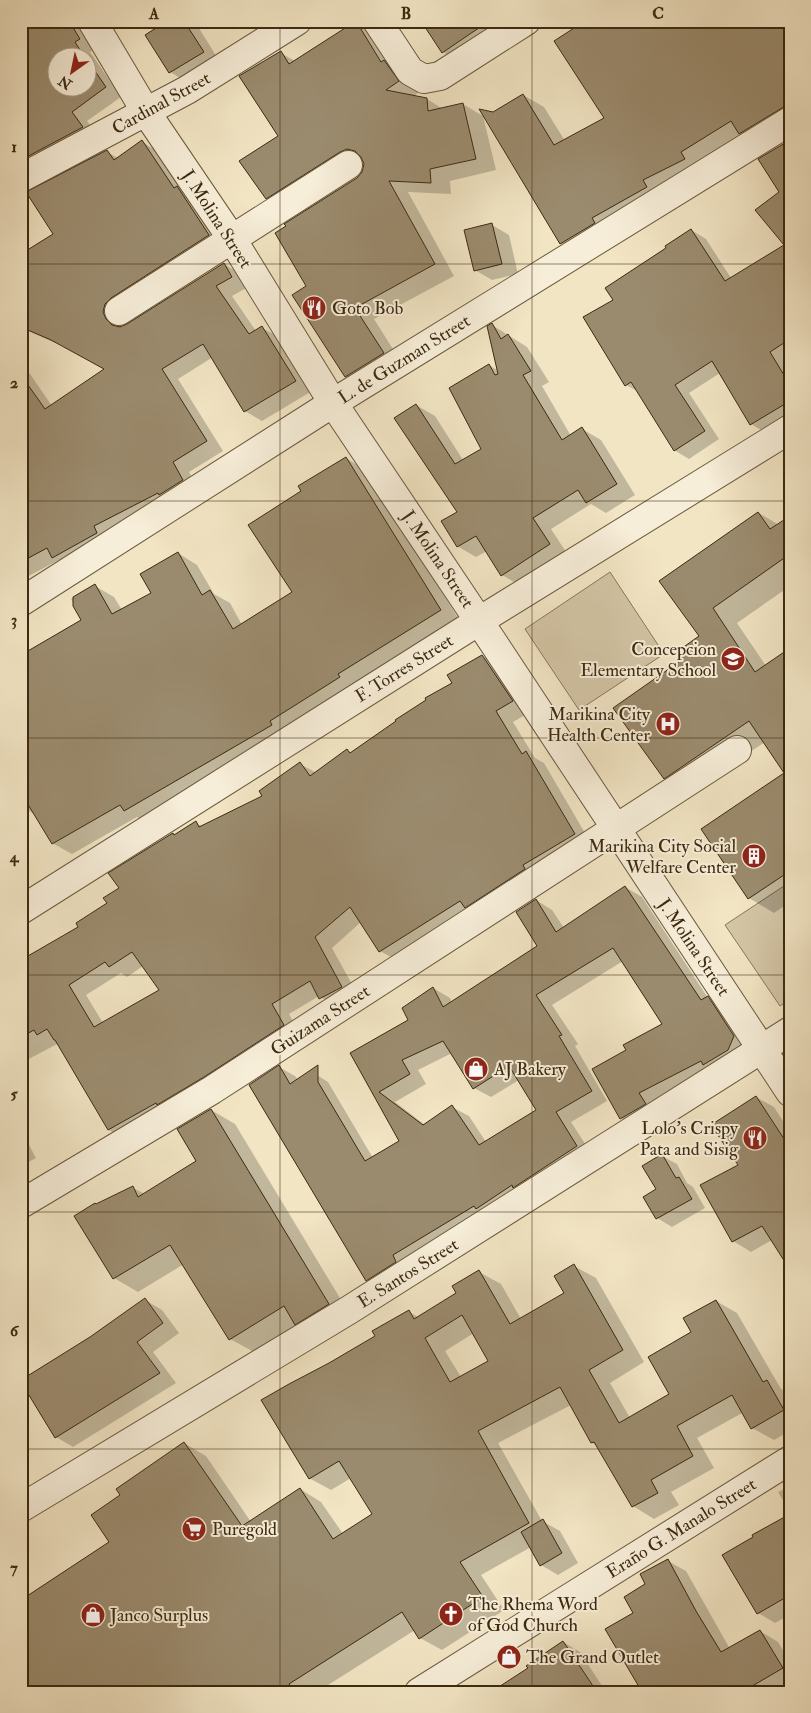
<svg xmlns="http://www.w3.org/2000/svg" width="811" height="1713" viewBox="0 0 811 1713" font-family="'IM FELL Double Pica',serif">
  <rect width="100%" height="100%" fill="#f2e5c4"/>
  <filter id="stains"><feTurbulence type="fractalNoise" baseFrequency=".004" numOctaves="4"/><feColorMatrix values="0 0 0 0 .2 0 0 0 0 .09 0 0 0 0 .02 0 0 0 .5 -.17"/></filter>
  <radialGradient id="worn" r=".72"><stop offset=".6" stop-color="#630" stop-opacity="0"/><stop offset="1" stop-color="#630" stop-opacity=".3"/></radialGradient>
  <g fill="#d3c5a5" stroke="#88785a">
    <path d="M 610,572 L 664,654 L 579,710 L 525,629 Z"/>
    <path d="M 790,882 L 790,999 L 780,1006 L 725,925 Z"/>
  </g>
  <g fill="#0003" fill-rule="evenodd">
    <path d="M 21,21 L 78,21 L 96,48 L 90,52 L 121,97 L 87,121 L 99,137 L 21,190 ZM 58,58 L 88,58 L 88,88 L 58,88 Z"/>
    <path d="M 169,21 L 191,21 L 197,25 L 220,62 L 187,82 L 170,72 Z"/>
    <path d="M 423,21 L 521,21 L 460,62 L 443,52 Z"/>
    <path d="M 790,21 L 790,127 L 582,255 L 561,243 L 482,111 L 493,113 L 523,95 L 544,107 L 565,141 Z"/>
    <path d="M 356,23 L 376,34 L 418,93 L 413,97 L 427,99 L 443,109 L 463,104 L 483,116 L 496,170 L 450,181 L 451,194 L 408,192 L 454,276 L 374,319 L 403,365 L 366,388 L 346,377 L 307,287 L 358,179 L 363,172 L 364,162 L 287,209 L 267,198 L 279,137 L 281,53 L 295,61 Z"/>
    <path d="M 790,141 L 790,418 L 766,433 L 751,424 L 720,373 L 689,393 L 719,439 L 689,459 L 674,450 L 639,392 L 626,385 L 615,300 L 668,249 L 691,230 L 706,239 L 731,278 L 781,248 L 784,244 L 780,192 Z"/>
    <path d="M 142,142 L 159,152 L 225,245 L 120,323 L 122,327 L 224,264 L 241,274 L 248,287 L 232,296 L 256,331 L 262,328 L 279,337 L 312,391 L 262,421 L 245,411 L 213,357 L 178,379 L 223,451 L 189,472 L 199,490 L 70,566 L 59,560 L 21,580 L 21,367 L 28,371 L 52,406 L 106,369 L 69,349 L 21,328 L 21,255 L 55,235 L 107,152 L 118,158 Z"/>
    <path d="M 492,225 L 509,235 L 518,274 L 492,280 L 475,270 Z"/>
    <path d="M 492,325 L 527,347 L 549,382 L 542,386 L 571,436 L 582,429 L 601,440 L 635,495 L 606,513 L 591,504 L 551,529 L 568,555 L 521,586 L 502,575 L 487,551 L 476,557 L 457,546 L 459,512 L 416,405 L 435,416 L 463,460 L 482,449 L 489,365 L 499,371 Z"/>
    <path d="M 346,458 L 365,470 L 460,621 L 144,821 L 137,817 L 72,854 L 52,843 L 36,815 L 21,806 L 21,655 L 23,655 L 82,620 L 71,599 L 95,586 L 114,597 L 122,610 L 153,593 L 178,553 L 197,565 L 214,594 L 230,603 L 242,625 L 294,593 L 302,491 Z"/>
    <path d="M 759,513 L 779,525 L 790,518 L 790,586 L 737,623 L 766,666 L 790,654 L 790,902 L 774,913 L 749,898 L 786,773 L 765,742 L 689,792 L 664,778 L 684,659 L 701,637 L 661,581 Z"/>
    <path d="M 482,656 L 500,666 L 530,712 L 513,722 L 535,758 L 544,763 L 592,845 L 398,961 L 380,951 L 361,922 L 332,948 L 359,997 L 338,1008 L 319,996 L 289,1014 L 301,1035 L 127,1140 L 109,1130 L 59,1043 L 25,1061 L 27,1064 L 21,1068 L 21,961 L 80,927 L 109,903 L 120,888 L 175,836 L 196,823 L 203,827 L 264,797 L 300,764 L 317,773 L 347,751 L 352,753 L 453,683 ZM 143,966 L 161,991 L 103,1023 L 86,995 L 121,973 L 127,977 Z"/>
    <path d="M 21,880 L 25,885 L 21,888 Z"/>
    <path d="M 625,887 L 642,897 L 708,998 L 724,1007 L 750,1046 L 638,1127 L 621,1118 L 628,1050 L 664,1024 L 623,961 L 552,1005 L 578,1044 L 575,1046 L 607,1101 L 571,1122 L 593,1156 L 384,1289 L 367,1280 L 279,1067 L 295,1076 L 298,1080 L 312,1072 L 328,1082 L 373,1158 L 400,1142 L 351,1054 L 409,1020 L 433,988 L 450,998 L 452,1003 L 538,946 L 536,900 L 552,910 L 564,928 ZM 452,1053 L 474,1088 L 491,1097 L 519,1080 L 537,1111 L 486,1142 L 469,1116 L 452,1107 L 425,1125 L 395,1102 L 426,1084 L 418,1070 Z"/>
    <path d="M 756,1097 L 774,1107 L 790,1132 L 790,1268 L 772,1240 L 751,1252 L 733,1241 L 740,1165 Z"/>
    <path d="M 211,1110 L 235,1124 L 352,1318 L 254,1352 L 230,1339 L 184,1264 L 138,1292 L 114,1278 L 97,1205 L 133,1188 L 145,1194 L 198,1161 Z"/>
    <path d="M 21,1130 L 36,1158 L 21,1166 Z"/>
    <path d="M 662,1156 L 677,1164 L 687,1183 L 693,1187 L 705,1208 L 672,1227 L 657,1218 L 658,1190 Z"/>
    <path d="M 574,1266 L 596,1278 L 644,1362 L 610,1383 L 630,1418 L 671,1394 L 693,1333 L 716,1301 L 737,1313 L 781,1389 L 788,1393 L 790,1396 L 790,1431 L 774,1440 L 752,1428 L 744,1412 L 697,1438 L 714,1468 L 671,1492 L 679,1505 L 654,1519 L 633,1506 L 598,1446 L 592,1443 L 571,1405 L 498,1443 L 542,1521 L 560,1531 L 578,1563 L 558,1575 L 541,1565 L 531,1547 L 481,1575 L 504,1610 L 442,1650 L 420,1638 L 415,1630 L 317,1692 L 148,1692 L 111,1542 L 122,1495 L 184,1443 L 206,1456 L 251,1522 L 300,1489 L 321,1502 L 343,1534 L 373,1514 L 351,1478 L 331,1490 L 309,1478 L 377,1336 L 409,1312 L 418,1317 L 457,1293 L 479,1272 L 501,1284 L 521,1319 L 565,1294 ZM 474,1333 L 490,1361 L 461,1377 L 445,1351 Z"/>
    <path d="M 145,1300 L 162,1310 L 179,1333 L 153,1352 L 176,1383 L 73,1447 L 56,1437 L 91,1338 Z"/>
    <path d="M 790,1486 L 790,1512 L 778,1492 Z"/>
    <path d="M 790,1515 L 790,1615 L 775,1623 L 758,1613 Z"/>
    <path d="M 668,1561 L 686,1571 L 730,1649 L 760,1631 L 778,1642 L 790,1662 L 790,1689 L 788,1685 L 777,1692 L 643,1692 L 635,1613 L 647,1584 Z"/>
    <path d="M 563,1642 L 580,1652 L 606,1692 L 494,1692 L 529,1668 Z"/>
  </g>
  <g fill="#9b8b6e" stroke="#3c2a10" fill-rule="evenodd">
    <path d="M 21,21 L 69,21 L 80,39 L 75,42 L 85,58 L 58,58 L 58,88 L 88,88 L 88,61 L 106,87 L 72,112 L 83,127 L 21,160 Z"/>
    <path d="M 167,21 L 184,21 L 204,52 L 169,73 L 145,35 Z"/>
    <path d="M 356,21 L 381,62 L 384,60 L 399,81 L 386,90 L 427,98 L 428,111 L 463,103 L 476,159 L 430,169 L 431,183 L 389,181 L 435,264 L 355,308 L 384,353 L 345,377 L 292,295 L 306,286 L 275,233 L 286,226 L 284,224 L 357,178 L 362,172 L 364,164 L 361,157 L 355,151 L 347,149 L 340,152 L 266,199 L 239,161 L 278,136 L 239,76 L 281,51 L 289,64 Z"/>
    <path d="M 421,21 L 489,21 L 442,53 Z"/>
    <path d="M 585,21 L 790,21 L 790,105 L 782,108 L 739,134 L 731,121 L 681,152 L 685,159 L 643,180 L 647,187 L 592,218 L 595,223 L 560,244 L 479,109 L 493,112 L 523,94 L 554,145 L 604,118 L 554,41 Z"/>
    <path d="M 142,140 L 174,188 L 177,186 L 209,235 L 111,298 L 105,304 L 103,312 L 106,319 L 112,325 L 120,327 L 127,324 L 224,263 L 232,277 L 216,286 L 249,334 L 262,326 L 296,381 L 244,412 L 203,344 L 162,369 L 207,441 L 173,462 L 183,480 L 159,495 L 158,493 L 94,526 L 97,533 L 52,558 L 47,548 L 21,562 L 21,375 L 45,409 L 104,369 L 51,340 L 21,327 L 21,254 L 53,234 L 26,192 L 107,150 L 114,160 Z"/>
    <path d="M 790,140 L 790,339 L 770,352 L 790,385 L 790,401 L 750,425 L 712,361 L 675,385 L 705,431 L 674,451 L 631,382 L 625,386 L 583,317 L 613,300 L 605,288 L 666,248 L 665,246 L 691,229 L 725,281 L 784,245 L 755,210 L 779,192 L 758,159 Z"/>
    <path d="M 492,223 L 502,264 L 474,271 L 464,230 Z"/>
    <path d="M 492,323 L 501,339 L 508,334 L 531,371 L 523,375 L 562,440 L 582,427 L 617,484 L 586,503 L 578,490 L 533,518 L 550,544 L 501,576 L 476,536 L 457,547 L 441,521 L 457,512 L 394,418 L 416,404 L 455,464 L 481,449 L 449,388 L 489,364 L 495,375 L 498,374 L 487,326 Z"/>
    <path d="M 346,457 L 441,610 L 338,674 L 340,677 L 270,721 L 272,725 L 124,811 L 120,805 L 52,844 L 21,793 L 21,655 L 81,620 L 73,606 L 73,597 L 95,584 L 112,614 L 151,593 L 140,574 L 178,552 L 202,595 L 210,590 L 233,629 L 292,592 L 248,525 L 301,491 L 298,486 Z"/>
    <path d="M 758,512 L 770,529 L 790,516 L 790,554 L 713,608 L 755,672 L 790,648 L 790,871 L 748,899 L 701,829 L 784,773 L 749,721 L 664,779 L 613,708 L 683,659 L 678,651 L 699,636 L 659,581 Z"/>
    <path d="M 482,655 L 513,701 L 496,711 L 522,754 L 526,751 L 575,834 L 523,865 L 525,869 L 465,908 L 460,901 L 379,952 L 350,907 L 315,937 L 342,987 L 319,999 L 310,981 L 272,1004 L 284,1025 L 204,1077 L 157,1105 L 156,1103 L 108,1130 L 55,1040 L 54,1040 L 47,1029 L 37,1035 L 34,1030 L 21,1037 L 21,960 L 78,927 L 76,923 L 107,903 L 103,898 L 119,888 L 108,873 L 173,833 L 174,835 L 196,821 L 199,827 L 262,796 L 259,791 L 300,762 L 310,776 L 347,749 L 350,753 L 396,721 L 395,720 L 426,700 L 425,698 L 452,683 L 447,675 ZM 132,952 L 159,990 L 94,1027 L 69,985 L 105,962 L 109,967 Z"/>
    <path d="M 625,886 L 701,1000 L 708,996 L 734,1036 L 728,1050 L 703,1065 L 701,1061 L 639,1093 L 646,1104 L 620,1119 L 592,1069 L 626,1050 L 623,1045 L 662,1024 L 613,948 L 536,995 L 562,1035 L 559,1036 L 592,1091 L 556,1112 L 577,1146 L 513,1188 L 512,1185 L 476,1209 L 474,1206 L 393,1255 L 396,1262 L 366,1281 L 249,1085 L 279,1065 L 290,1084 L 318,1065 L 318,1082 L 365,1161 L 399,1141 L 350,1053 L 408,1020 L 402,1008 L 433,987 L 443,1007 L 537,946 L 516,912 L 536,899 L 556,932 ZM 443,1041 L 473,1089 L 509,1066 L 536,1110 L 479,1145 L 452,1105 L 423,1125 L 379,1092 L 410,1074 L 402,1060 Z"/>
    <path d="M 756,1096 L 790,1148 L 790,1270 L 762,1226 L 732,1242 L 700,1185 L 738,1165 L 711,1125 Z"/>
    <path d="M 211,1109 L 329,1304 L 295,1325 L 284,1306 L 229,1340 L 170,1245 L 113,1279 L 74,1216 L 95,1203 L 96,1204 L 133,1186 L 138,1197 L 196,1161 L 177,1129 Z"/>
    <path d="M 662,1154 L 676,1178 L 679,1177 L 692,1199 L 656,1219 L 643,1197 L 656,1189 L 642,1166 Z"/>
    <path d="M 574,1264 L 623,1350 L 589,1370 L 619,1423 L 669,1394 L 648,1357 L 691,1332 L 683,1318 L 716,1300 L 763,1382 L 767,1380 L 784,1410 L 751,1429 L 732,1395 L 677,1426 L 693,1456 L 651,1480 L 658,1493 L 632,1507 L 594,1442 L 591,1443 L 560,1387 L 478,1431 L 529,1523 L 460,1562 L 483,1597 L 419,1639 L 402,1612 L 289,1684 L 294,1692 L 21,1692 L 21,1600 L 109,1542 L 91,1515 L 120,1495 L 116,1489 L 184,1442 L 242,1526 L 300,1488 L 333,1539 L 372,1514 L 339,1461 L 309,1479 L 261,1400 L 289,1384 L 329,1363 L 375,1336 L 372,1331 L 409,1310 L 414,1319 L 456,1293 L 452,1286 L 479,1270 L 510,1324 L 564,1293 L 554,1276 ZM 462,1315 L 488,1361 L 450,1382 L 425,1338 Z"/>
    <path d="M 145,1298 L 163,1323 L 137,1342 L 160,1373 L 55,1438 L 21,1382 L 21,1380 L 90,1337 Z"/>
    <path d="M 790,1514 L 790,1595 L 757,1614 L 722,1555 L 753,1537 L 752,1535 Z"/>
    <path d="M 543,1519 L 562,1553 L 540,1566 L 521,1532 Z"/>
    <path d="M 668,1559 L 696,1611 L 721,1652 L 760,1630 L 783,1668 L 742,1692 L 642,1692 L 605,1629 L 633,1613 L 624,1597 L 645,1584 L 640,1574 Z"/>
    <path d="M 563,1641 L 597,1692 L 491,1692 L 528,1668 L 526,1666 Z"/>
  </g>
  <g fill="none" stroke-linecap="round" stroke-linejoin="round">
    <defs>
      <g id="minor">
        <path d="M 92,21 L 146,112 L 232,239 L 333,403 L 479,621 L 790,1092"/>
        <path d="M 377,21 L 410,71 L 424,79 L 440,76 L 526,21"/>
        <path d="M 21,178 L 187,90 L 297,21"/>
        <path d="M 119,311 L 348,165"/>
        <path d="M 21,602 L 333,403 L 790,121"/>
        <path d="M 21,910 L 479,621 L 790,429"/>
        <path d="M 21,1204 L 212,1090 L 737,750"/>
        <path d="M 21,1508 L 349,1310 L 790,1031"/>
        <path d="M 419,1692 L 790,1460"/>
      </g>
    </defs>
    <use href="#minor" stroke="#6a593d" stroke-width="30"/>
    <use href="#minor" stroke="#f7eed9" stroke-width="28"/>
  </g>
  <path fill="none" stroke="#3c2a10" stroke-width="1" stroke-opacity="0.55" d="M 280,21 L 280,1692M 532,21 L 532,1692M 21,264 L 790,264M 21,501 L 790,501M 21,738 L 790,738M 21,975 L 790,975M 21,1212 L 790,1212M 21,1449 L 790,1449"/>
  <defs>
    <symbol id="restaurant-disc" viewBox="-11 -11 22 22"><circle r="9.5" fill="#8f2418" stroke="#f7eed9"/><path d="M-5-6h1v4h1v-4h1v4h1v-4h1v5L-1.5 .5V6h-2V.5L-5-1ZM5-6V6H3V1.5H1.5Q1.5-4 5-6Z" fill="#fff"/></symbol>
    <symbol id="school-disc" viewBox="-11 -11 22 22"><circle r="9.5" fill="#8f2418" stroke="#f7eed9"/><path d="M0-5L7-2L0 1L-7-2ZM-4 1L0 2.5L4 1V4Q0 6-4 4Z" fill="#fff"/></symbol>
    <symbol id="hospital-disc" viewBox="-11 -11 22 22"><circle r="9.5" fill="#8f2418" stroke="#f7eed9"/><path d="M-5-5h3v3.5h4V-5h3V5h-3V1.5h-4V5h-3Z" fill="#fff"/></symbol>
    <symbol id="building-disc" viewBox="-11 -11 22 22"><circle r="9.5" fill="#8f2418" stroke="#f7eed9"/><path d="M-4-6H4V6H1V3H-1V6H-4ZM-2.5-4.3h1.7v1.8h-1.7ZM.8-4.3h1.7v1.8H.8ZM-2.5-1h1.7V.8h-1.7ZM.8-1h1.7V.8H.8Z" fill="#fff"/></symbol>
    <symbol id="shop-disc" viewBox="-11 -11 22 22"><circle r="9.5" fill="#8f2418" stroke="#f7eed9"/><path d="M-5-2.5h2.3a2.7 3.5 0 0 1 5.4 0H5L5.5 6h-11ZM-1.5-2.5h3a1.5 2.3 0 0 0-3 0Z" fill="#fff"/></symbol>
    <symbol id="supermarket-disc" viewBox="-11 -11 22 22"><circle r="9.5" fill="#8f2418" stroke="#f7eed9"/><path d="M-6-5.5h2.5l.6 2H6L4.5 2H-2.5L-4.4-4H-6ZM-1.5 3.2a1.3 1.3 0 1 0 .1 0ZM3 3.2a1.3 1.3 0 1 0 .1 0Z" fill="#fff"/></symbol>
    <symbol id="church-disc" viewBox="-11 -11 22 22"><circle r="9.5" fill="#8f2418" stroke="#f7eed9"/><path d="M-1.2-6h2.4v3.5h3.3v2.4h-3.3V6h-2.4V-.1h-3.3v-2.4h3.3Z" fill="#fff"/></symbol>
  </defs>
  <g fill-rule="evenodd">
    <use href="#restaurant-disc" x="300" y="294" width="28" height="28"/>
    <use href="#school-disc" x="719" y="645" width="28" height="28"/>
    <use href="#hospital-disc" x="654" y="710" width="28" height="28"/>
    <use href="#building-disc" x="740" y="842" width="28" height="28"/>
    <use href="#shop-disc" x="462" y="1055" width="28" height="28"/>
    <use href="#restaurant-disc" x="741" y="1124" width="28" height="28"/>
    <use href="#supermarket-disc" x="180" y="1515" width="28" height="28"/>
    <use href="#church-disc" x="437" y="1600" width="28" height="28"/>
    <use href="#shop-disc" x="79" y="1601" width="28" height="28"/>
    <use href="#shop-disc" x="495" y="1643" width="28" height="28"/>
  </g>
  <g text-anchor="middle" stroke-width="4" stroke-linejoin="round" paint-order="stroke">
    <g font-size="18" fill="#3c2a10" stroke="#f7eed9">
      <text transform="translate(161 103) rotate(-29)" y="6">Cardinal Street</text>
      <text transform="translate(217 219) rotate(57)" y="6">J. Molina Street</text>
      <text transform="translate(404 359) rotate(-32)" y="6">L. de Guzman Street</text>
      <text transform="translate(438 559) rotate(56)" y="6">J. Molina Street</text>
      <text transform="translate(404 668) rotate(-32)" y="6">F. Torres Street</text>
      <text transform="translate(694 947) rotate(56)" y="6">J. Molina Street</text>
      <text transform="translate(320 1020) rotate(-33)" y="6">Guizama Street</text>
      <text transform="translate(408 1273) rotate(-32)" y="6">E. Santos Street</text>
      <text transform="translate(681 1528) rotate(-32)" y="6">Eraño G. Manalo Street</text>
    </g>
    <g font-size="18" fill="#3c2a10" stroke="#f7eed9" text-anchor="start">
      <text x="332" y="314">Goto Bob</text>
      <text x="716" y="655" text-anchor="end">Concepcion<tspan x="716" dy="21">Elementary School</tspan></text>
      <text x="650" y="720" text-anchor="end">Marikina City<tspan x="650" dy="21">Health Center</tspan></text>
      <text x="736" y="852" text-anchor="end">Marikina City Social<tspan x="736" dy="21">Welfare Center</tspan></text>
      <text x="494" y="1075">AJ Bakery</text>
      <text x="738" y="1134" text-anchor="end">Lolo's Crispy<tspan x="738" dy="21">Pata and Sisig</tspan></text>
      <text x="212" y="1535">Puregold</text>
      <text x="468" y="1610">The Rhema Word<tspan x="468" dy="21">of God Church</tspan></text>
      <text x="110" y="1621">Janco Surplus</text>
      <text x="526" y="1663">The Grand Outlet</text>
    </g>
  </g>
  <rect width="811" height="1713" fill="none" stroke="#f2e5c4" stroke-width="55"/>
  <g transform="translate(72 72) rotate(213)"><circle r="24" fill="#f7eed9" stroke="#aca089"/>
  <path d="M0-4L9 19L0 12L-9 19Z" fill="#8f2418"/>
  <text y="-8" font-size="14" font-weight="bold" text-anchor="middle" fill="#3c2a10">N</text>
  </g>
  <rect x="28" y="28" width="756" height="1658" fill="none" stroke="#3c2a10" stroke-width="2"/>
  <g font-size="16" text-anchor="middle" font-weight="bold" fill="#3c2a10">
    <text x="154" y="19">A</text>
    <text x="406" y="19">B</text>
    <text x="658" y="19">C</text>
    <text x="14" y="152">1</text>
    <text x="14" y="388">2</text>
    <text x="14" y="625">3</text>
    <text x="14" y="862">4</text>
    <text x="14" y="1099">5</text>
    <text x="14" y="1336">6</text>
    <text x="14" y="1573">7</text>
  </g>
  <rect width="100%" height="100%" filter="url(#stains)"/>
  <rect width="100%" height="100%" fill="url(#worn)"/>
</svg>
